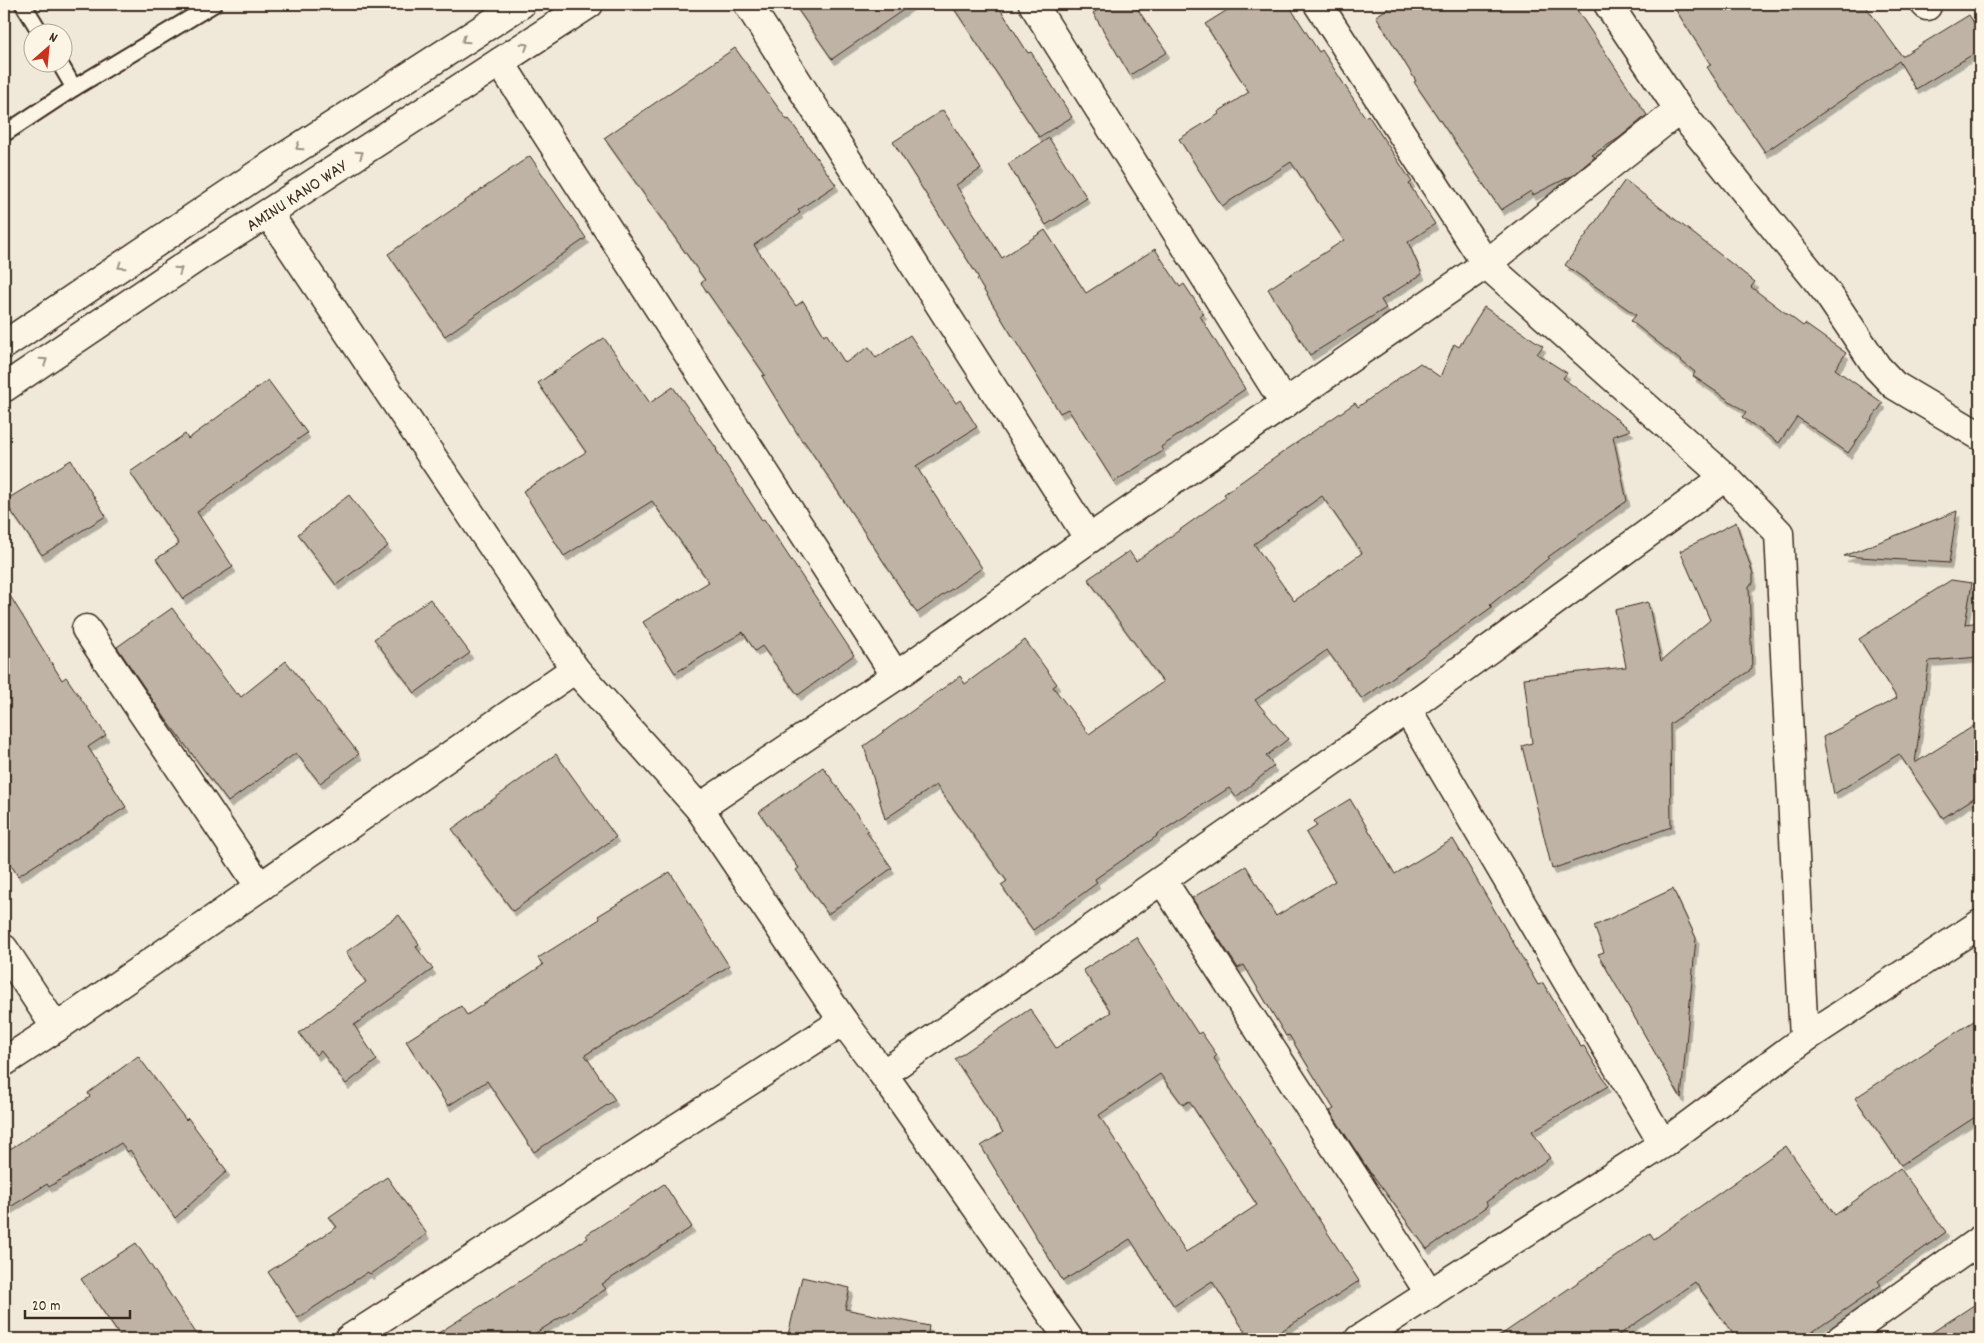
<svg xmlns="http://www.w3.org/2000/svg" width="1984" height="1343" viewBox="0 0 1984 1343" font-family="Dekko,sans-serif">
  <defs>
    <filter id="shadow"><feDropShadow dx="3" dy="5.5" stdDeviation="0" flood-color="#0004"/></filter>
  </defs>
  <rect width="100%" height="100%" fill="#f0e9d9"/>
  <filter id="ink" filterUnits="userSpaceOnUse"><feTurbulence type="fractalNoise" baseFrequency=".02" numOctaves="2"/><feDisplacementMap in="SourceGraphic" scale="10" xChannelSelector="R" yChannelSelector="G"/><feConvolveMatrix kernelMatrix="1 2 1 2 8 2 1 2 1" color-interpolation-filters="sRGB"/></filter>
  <g filter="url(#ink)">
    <g fill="#beb3a4" stroke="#3b2a1e" fill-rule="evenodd" filter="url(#shadow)">
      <path d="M 794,4 L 912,4 L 832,59 Z"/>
      <path d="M 951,4 L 997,4 L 1028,53 L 1031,52 L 1072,117 L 1039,137 Z"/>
      <path d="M 1108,4 L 1134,4 L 1167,52 L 1130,75 L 1093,13 Z"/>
      <path d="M 1237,4 L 1288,4 L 1319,52 L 1322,50 L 1365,117 L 1368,115 L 1412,182 L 1409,184 L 1435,224 L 1408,242 L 1422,274 L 1381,300 L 1386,308 L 1310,355 L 1268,289 L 1344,240 L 1291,162 L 1222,206 L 1179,139 L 1219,114 L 1218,112 L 1249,92 L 1205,24 Z"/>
      <path d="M 1395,4 L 1573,4 L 1647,115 L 1619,138 L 1592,155 L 1595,157 L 1573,175 L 1533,195 L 1531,191 L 1501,210 L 1414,82 L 1416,81 L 1376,16 Z"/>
      <path d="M 1672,4 L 1864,4 L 1902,56 L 1969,15 L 1980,32 L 1980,50 L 1916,89 L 1899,61 L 1765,152 L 1707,67 L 1711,65 Z"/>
      <path d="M 735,48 L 787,120 L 789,119 L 836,185 L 798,210 L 800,213 L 754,245 L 796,306 L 803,301 L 824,335 L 826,333 L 845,363 L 869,347 L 876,358 L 910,335 L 956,403 L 960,400 L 977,427 L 916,466 L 982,568 L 917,613 L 827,475 L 804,441 L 802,441 L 762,376 L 765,375 L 701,283 L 705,280 L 604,138 Z"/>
      <path d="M 943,110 L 981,169 L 956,185 L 1002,258 L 1045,230 L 1086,293 L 1155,249 L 1180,287 L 1184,284 L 1204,314 L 1200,316 L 1245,389 L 1161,447 L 1163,451 L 1114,482 L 1068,409 L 1060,413 L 977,279 L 979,278 L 893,142 Z"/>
      <path d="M 1049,138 L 1087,198 L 1046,225 L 1008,164 Z"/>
      <path d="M 530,156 L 586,238 L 445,336 L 388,254 Z"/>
      <path d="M 1625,180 L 1755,282 L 1751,287 L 1803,326 L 1805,324 L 1846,353 L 1835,369 L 1883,403 L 1848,453 L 1797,417 L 1779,443 L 1742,417 L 1746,412 L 1693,376 L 1695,372 L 1631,321 L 1636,315 L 1565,265 Z"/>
      <path d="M 1484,307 L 1543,346 L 1537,354 L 1567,373 L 1563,378 L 1631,430 L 1613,436 L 1627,501 L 1548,557 L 1549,558 L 1490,605 L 1492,607 L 1362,699 L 1327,650 L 1255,700 L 1288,739 L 1266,756 L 1274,766 L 1236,797 L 1229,788 L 1156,835 L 1157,836 L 1095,879 L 1097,883 L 1033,930 L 1001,885 L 1007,881 L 936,785 L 885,819 L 864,746 L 960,676 L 965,684 L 1025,640 L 1057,684 L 1053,687 L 1089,734 L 1163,682 L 1088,579 L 1129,551 L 1136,561 L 1226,497 L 1224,494 L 1286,450 L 1355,403 L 1358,407 L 1420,363 L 1440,377 L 1454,344 L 1459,347 ZM 1322,496 L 1362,553 L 1294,601 L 1254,544 Z"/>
      <path d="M 604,338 L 650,403 L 673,387 L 717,449 L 716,450 L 762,520 L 764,519 L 854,655 L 798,695 L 762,646 L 755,651 L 743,632 L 675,673 L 643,622 L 709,582 L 652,501 L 564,556 L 523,491 L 586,452 L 538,383 Z"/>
      <path d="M 268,380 L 307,433 L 197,512 L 233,567 L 183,599 L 156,559 L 179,544 L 130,472 L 185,434 L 188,439 Z"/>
      <path d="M 71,460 L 106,516 L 42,555 L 4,501 Z"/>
      <path d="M 349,495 L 388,546 L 336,585 L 298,534 Z"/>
      <path d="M 1957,511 L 1949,563 L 1844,556 Z"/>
      <path d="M 1736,522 L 1753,574 L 1753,583 L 1749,586 L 1752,669 L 1670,724 L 1671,827 L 1552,869 L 1522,746 L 1532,743 L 1524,678 L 1626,667 L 1615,610 L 1648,602 L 1661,661 L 1710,620 L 1680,551 Z"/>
      <path d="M 1951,580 L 1972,583 L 1965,624 L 1980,622 L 1980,657 L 1929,661 L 1915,763 L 1980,722 L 1980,794 L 1943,818 L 1899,754 L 1834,794 L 1823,737 L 1897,698 L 1859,639 Z"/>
      <path d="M 4,586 L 62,680 L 66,677 L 106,735 L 88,747 L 126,807 L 18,876 L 4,854 Z"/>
      <path d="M 430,599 L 470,653 L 415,693 L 374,639 Z"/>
      <path d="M 172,608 L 236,694 L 238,693 L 241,697 L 286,661 L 359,754 L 320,783 L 296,753 L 228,802 L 165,718 L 117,647 Z"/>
      <path d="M 556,754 L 616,837 L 513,911 L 452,829 Z"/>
      <path d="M 823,767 L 868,830 L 866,831 L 892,868 L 828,914 L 796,870 L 799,868 L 759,812 Z"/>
      <path d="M 1350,799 L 1395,874 L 1453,839 L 1538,985 L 1543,983 L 1581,1047 L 1584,1046 L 1608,1086 L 1532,1131 L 1550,1158 L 1486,1202 L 1488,1206 L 1427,1249 L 1372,1174 L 1371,1174 L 1330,1111 L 1334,1109 L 1289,1035 L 1286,1036 L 1244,965 L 1238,968 L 1192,898 L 1246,866 L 1276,916 L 1335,881 L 1306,833 L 1317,826 L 1314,821 Z"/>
      <path d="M 670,872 L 729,966 L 585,1055 L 615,1100 L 534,1152 L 487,1081 L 448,1106 L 406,1041 L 461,1006 L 467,1015 L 543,965 L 538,958 L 600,919 L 598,916 Z"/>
      <path d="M 1673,889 L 1696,938 L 1681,1098 L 1598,954 L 1604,952 L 1594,926 Z"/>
      <path d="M 399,915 L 419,944 L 416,947 L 433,969 L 354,1025 L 377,1060 L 346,1084 L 321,1051 L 316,1055 L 299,1033 L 366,982 L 346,952 Z"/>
      <path d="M 1136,937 L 1198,1034 L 1201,1032 L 1217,1055 L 1214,1058 L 1359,1281 L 1269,1339 L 1250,1339 L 1212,1281 L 1174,1306 L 1130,1239 L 1063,1281 L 981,1146 L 1003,1132 L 955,1059 L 1030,1009 L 1056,1048 L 1111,1012 L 1083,970 ZM 1160,1074 L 1183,1105 L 1189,1101 L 1257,1205 L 1186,1252 L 1099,1115 Z"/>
      <path d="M 1980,1017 L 1980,1114 L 1901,1165 L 1855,1098 Z"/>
      <path d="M 138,1056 L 186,1120 L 188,1118 L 227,1171 L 175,1218 L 130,1150 L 128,1152 L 121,1143 L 49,1187 L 47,1184 L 4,1211 L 4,1153 L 90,1097 L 88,1093 Z"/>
      <path d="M 1786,1146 L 1835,1215 L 1900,1168 L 1946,1232 L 1878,1281 L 1881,1285 L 1802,1339 L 1737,1339 L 1695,1282 L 1613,1339 L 1495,1339 L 1650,1233 L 1654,1239 Z"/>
      <path d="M 387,1177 L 427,1234 L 370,1274 L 368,1272 L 298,1318 L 268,1272 L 337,1227 L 329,1217 Z"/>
      <path d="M 664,1184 L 692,1227 L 602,1284 L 606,1289 L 526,1339 L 429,1339 L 588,1238 L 586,1235 Z"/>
      <path d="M 136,1243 L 200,1339 L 122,1339 L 81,1279 Z"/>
      <path d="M 802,1277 L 850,1288 L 845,1309 L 929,1326 L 927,1339 L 787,1339 Z"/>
      <path d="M 1980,1301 L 1980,1339 L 1922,1339 Z"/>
    </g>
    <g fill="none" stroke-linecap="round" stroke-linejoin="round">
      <defs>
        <g id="lane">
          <path d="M 23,4 L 40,32"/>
          <path d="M 59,62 L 74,88"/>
          <path d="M 4,134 L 74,88 L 214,4"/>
        </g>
        <g id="street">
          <path d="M 748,4 L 1089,539"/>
          <path d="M 1033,4 L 1285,404"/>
          <path d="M 1318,4 L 1486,264 L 1725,477 L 1779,533 L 1804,1039"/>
          <path d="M 1608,4 L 1679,110 L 1828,294 L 1877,367 L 1894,385 L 1980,436"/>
          <path d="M 1925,4 L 1927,6"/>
          <path d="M 500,62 L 896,676"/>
          <path d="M 268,213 L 575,669 L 699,808 L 843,1021 L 883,1074 L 1069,1339"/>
          <path d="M 86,629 L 260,887"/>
          <path d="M 1407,709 L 1663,1144"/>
          <path d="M 699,808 L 896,676 L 1089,539 L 1486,264 L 1679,110"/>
          <path d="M 1162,880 L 1430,1294"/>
          <path d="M 4,949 L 56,1028"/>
          <path d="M 4,1062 L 56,1028 L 575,669"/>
          <path d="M 883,1074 L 1407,709 L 1725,477"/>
          <path d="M 349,1339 L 843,1021"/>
          <path d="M 1359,1339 L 1663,1144 L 1804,1039 L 1980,924"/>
          <path d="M 1841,1339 L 1980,1240"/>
        </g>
        <g id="secondary">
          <path d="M 4,345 L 270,166 L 521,4"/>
          <path d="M 4,388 L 198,257 L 268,213 L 589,4"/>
        </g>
      </defs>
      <use href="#lane" stroke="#3b2a1e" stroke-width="19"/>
      <use href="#street" stroke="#3b2a1e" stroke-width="31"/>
      <use href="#secondary" stroke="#3b2a1e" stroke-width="31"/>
      <use href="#lane" stroke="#fcf5e5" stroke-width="15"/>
      <use href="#street" stroke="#fcf5e5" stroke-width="28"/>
      <use href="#secondary" stroke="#fcf5e5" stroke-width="28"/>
    </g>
    <defs><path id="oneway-chevron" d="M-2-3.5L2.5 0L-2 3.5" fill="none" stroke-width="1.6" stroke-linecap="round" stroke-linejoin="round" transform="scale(1.25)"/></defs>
    <g stroke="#9c9082">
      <use href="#oneway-chevron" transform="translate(465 40) rotate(147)"/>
      <use href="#oneway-chevron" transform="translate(525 46) rotate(-33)"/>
      <use href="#oneway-chevron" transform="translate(299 147) rotate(147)"/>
      <use href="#oneway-chevron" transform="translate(360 154) rotate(-33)"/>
      <use href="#oneway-chevron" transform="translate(121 266) rotate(146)"/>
      <use href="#oneway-chevron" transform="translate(179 270) rotate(-35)"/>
      <use href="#oneway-chevron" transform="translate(44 361) rotate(-33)"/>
    </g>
  </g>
  <g text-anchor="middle" stroke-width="4" stroke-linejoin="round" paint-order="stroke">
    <g font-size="18" fill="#3b2a1e" stroke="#fcf5e5">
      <text transform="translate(296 195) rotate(-33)" y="6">AMINU KANO WAY</text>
    </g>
  </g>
  <rect width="1984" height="1343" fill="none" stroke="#fcf5e5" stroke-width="20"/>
  <rect x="10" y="10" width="1964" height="1323" fill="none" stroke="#3b2a1e" stroke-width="2" filter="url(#ink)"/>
  <g transform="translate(48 48) rotate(27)"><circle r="24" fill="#fcf5e5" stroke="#afa495"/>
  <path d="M0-4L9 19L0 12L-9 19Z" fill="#c8321e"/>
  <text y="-8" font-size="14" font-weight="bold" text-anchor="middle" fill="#3b2a1e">N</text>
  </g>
  <path d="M25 1310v8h105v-8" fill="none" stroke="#3b2a1e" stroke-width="2.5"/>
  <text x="32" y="1310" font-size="15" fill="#3b2a1e" stroke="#fcf5e5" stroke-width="4" paint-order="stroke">20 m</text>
</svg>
